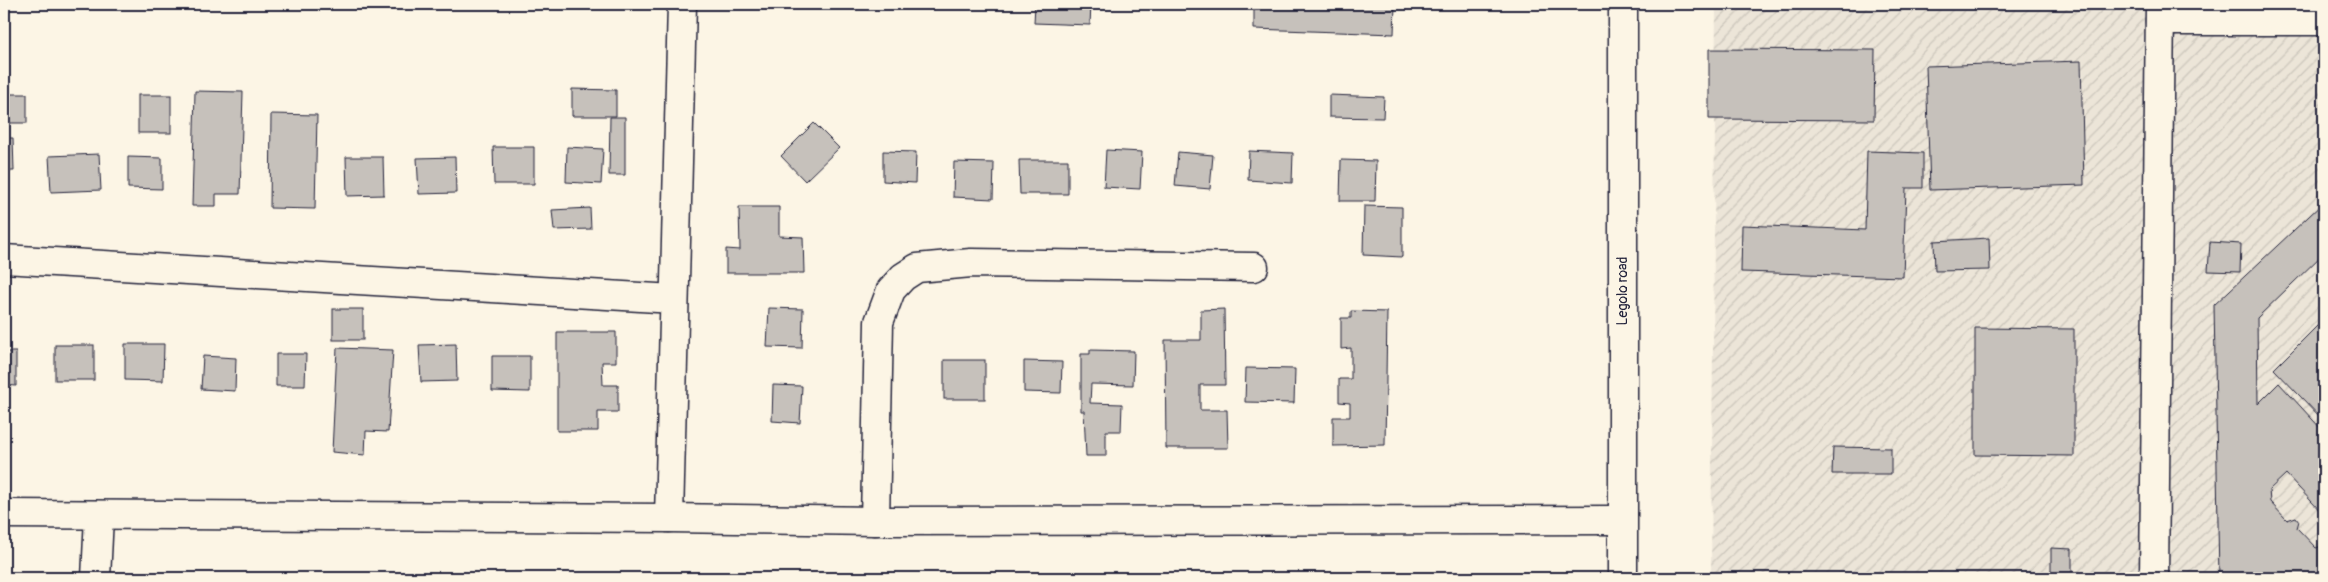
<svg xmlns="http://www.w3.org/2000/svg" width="2328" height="582" viewBox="0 0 2328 582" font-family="Pangolin,sans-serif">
  <defs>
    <pattern id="industrial-furrows" width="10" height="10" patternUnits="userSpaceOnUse" patternTransform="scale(1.25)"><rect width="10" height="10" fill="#ece5d8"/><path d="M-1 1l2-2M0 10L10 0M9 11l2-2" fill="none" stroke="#cac4ba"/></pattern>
  </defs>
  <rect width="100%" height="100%" fill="#fcf5e5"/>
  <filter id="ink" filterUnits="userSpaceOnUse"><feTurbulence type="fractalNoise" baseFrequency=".02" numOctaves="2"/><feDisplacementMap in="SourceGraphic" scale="10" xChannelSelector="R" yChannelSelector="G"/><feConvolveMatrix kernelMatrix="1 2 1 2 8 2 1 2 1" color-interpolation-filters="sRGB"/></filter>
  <g filter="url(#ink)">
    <path fill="url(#industrial-furrows)" d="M 1716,4 L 2324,4 L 2324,578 L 1711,578 Z"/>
    <g fill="#c6c1bb" stroke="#22223b">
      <path d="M 1035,4 L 1091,4 L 1090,25 L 1034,23 Z"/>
      <path d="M 1254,4 L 1395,4 L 1394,34 L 1254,29 Z"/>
      <path d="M 1709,49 L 1875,50 L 1874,120 L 1709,119 Z"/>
      <path d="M 2081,61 L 2084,185 L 1930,190 L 1926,66 Z"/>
      <path d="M 572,89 L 616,90 L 616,116 L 572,116 Z"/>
      <path d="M 195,91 L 243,92 L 240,194 L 216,194 L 216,206 L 192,206 Z"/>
      <rect x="4" y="94" width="23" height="29"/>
      <rect x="138" y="95" width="33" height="38"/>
      <path d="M 1329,95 L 1384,97 L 1383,118 L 1329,117 Z"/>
      <path d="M 271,114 L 317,115 L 315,209 L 270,208 Z"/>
      <path d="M 610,117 L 625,117 L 625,175 L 609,175 Z"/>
      <path d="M 814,123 L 839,148 L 805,181 L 781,156 Z"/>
      <path d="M 4,138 L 13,138 L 14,171 L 4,171 Z"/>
      <path d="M 493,147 L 534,147 L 534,184 L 494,184 Z"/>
      <path d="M 567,147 L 603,149 L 601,184 L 566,182 Z"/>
      <path d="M 1106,150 L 1142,152 L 1140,189 L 1104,187 Z"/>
      <path d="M 883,151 L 916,152 L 915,183 L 883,181 Z"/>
      <path d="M 1249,151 L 1293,153 L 1292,183 L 1248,180 Z"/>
      <path d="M 1867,151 L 1923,153 L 1923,188 L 1906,188 L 1903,277 L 1741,272 L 1742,225 L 1865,230 Z"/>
      <path d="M 1178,152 L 1213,155 L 1210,189 L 1175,186 Z"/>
      <path d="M 99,154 L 101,190 L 51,192 L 49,156 Z"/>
      <path d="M 128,157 L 162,158 L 162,189 L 128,188 Z"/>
      <path d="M 346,157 L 383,157 L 384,195 L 347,196 Z"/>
      <path d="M 455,157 L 456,193 L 419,194 L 417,158 Z"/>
      <path d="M 1019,160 L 1068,160 L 1068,194 L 1020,194 Z"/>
      <path d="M 1341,160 L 1376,161 L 1375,201 L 1340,201 Z"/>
      <path d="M 954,162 L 994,163 L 993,199 L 953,197 Z"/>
      <path d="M 2324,202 L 2324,253 L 2257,318 L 2258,404 L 2279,383 L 2324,432 L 2324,515 L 2286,474 L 2269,490 L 2270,502 L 2287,520 L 2296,517 L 2299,521 L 2297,528 L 2316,548 L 2324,545 L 2324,578 L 2219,578 L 2214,305 Z"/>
      <path d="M 1364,206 L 1402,207 L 1402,257 L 1363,255 Z"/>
      <path d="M 739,207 L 779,207 L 779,236 L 803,237 L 804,273 L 726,273 L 726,249 L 740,250 Z"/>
      <path d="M 590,208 L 591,229 L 554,230 L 552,210 Z"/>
      <path d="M 1989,238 L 1990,270 L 1935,271 L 1934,241 Z"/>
      <path d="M 2210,242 L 2241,244 L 2240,272 L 2208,271 Z"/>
      <path d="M 769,308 L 803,309 L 802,348 L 767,347 Z"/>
      <rect x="333" y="309" width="30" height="31"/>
      <path d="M 1224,309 L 1225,385 L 1200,385 L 1200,410 L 1227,410 L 1228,448 L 1166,448 L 1165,340 L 1201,340 L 1201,310 Z"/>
      <path d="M 1351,311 L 1387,312 L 1385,445 L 1333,446 L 1333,417 L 1350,417 L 1350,403 L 1339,402 L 1339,379 L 1351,379 L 1351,348 L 1341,349 L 1341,318 L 1351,318 Z"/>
      <path d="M 2324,319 L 2324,421 L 2274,369 Z"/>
      <path d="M 1975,328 L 2074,329 L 2074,456 L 1975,455 Z"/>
      <path d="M 557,332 L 616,332 L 616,362 L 602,362 L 603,385 L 618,385 L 618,412 L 598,412 L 598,431 L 557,431 Z"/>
      <path d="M 125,344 L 164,344 L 163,381 L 125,380 Z"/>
      <path d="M 456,344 L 457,381 L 421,382 L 419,345 Z"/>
      <rect x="55" y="345" width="39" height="35"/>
      <path d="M 337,348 L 393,350 L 388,432 L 366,431 L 365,455 L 332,452 Z"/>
      <path d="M 1090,350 L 1134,351 L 1133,385 L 1091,384 L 1090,403 L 1122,404 L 1121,431 L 1106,431 L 1106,456 L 1086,456 L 1084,411 L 1081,411 L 1081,354 L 1090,354 Z"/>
      <path d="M 4,352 L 16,352 L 16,386 L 4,385 Z"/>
      <path d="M 276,354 L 306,354 L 305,386 L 276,386 Z"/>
      <path d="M 203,356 L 236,358 L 235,391 L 201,389 Z"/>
      <path d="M 492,356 L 530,356 L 530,392 L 492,391 Z"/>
      <rect x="944" y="360" width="41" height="39"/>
      <path d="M 1024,361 L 1062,362 L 1061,393 L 1024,392 Z"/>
      <path d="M 1246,368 L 1295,369 L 1294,403 L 1245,402 Z"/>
      <path d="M 773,385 L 802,386 L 800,423 L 772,421 Z"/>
      <path d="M 1833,447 L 1891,448 L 1891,474 L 1832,474 Z"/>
      <path d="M 2051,548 L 2072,549 L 2072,578 L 2051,578 Z"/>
    </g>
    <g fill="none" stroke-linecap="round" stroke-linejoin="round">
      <defs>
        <g id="minor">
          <path d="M 1623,4 L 1623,578"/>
          <path d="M 2160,21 L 2324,21"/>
          <path d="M 4,259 L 674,299"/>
          <path d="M 4,514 L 669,518 L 875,521 L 1622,520"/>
          <path d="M 669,518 L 682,4"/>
          <path d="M 875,521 L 879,322 L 891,290 L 903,277 L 917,268 L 971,263 L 1254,267"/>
          <path d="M 96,578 L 99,516"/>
          <path d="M 2154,578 L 2160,4"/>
        </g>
      </defs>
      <use href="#minor" stroke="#22223b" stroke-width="31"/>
      <use href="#minor" stroke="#fcf5e5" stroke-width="28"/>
    </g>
  </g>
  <g text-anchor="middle" stroke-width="4" stroke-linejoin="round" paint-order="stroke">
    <g font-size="14" fill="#22223b" stroke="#fcf5e5">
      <text transform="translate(1622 291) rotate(-90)" y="5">Legolo road</text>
    </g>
  </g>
  <rect width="2328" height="582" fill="none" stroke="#fcf5e5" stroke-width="20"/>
  <rect x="10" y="10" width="2308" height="562" fill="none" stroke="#22223b" stroke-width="2" filter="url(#ink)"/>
</svg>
